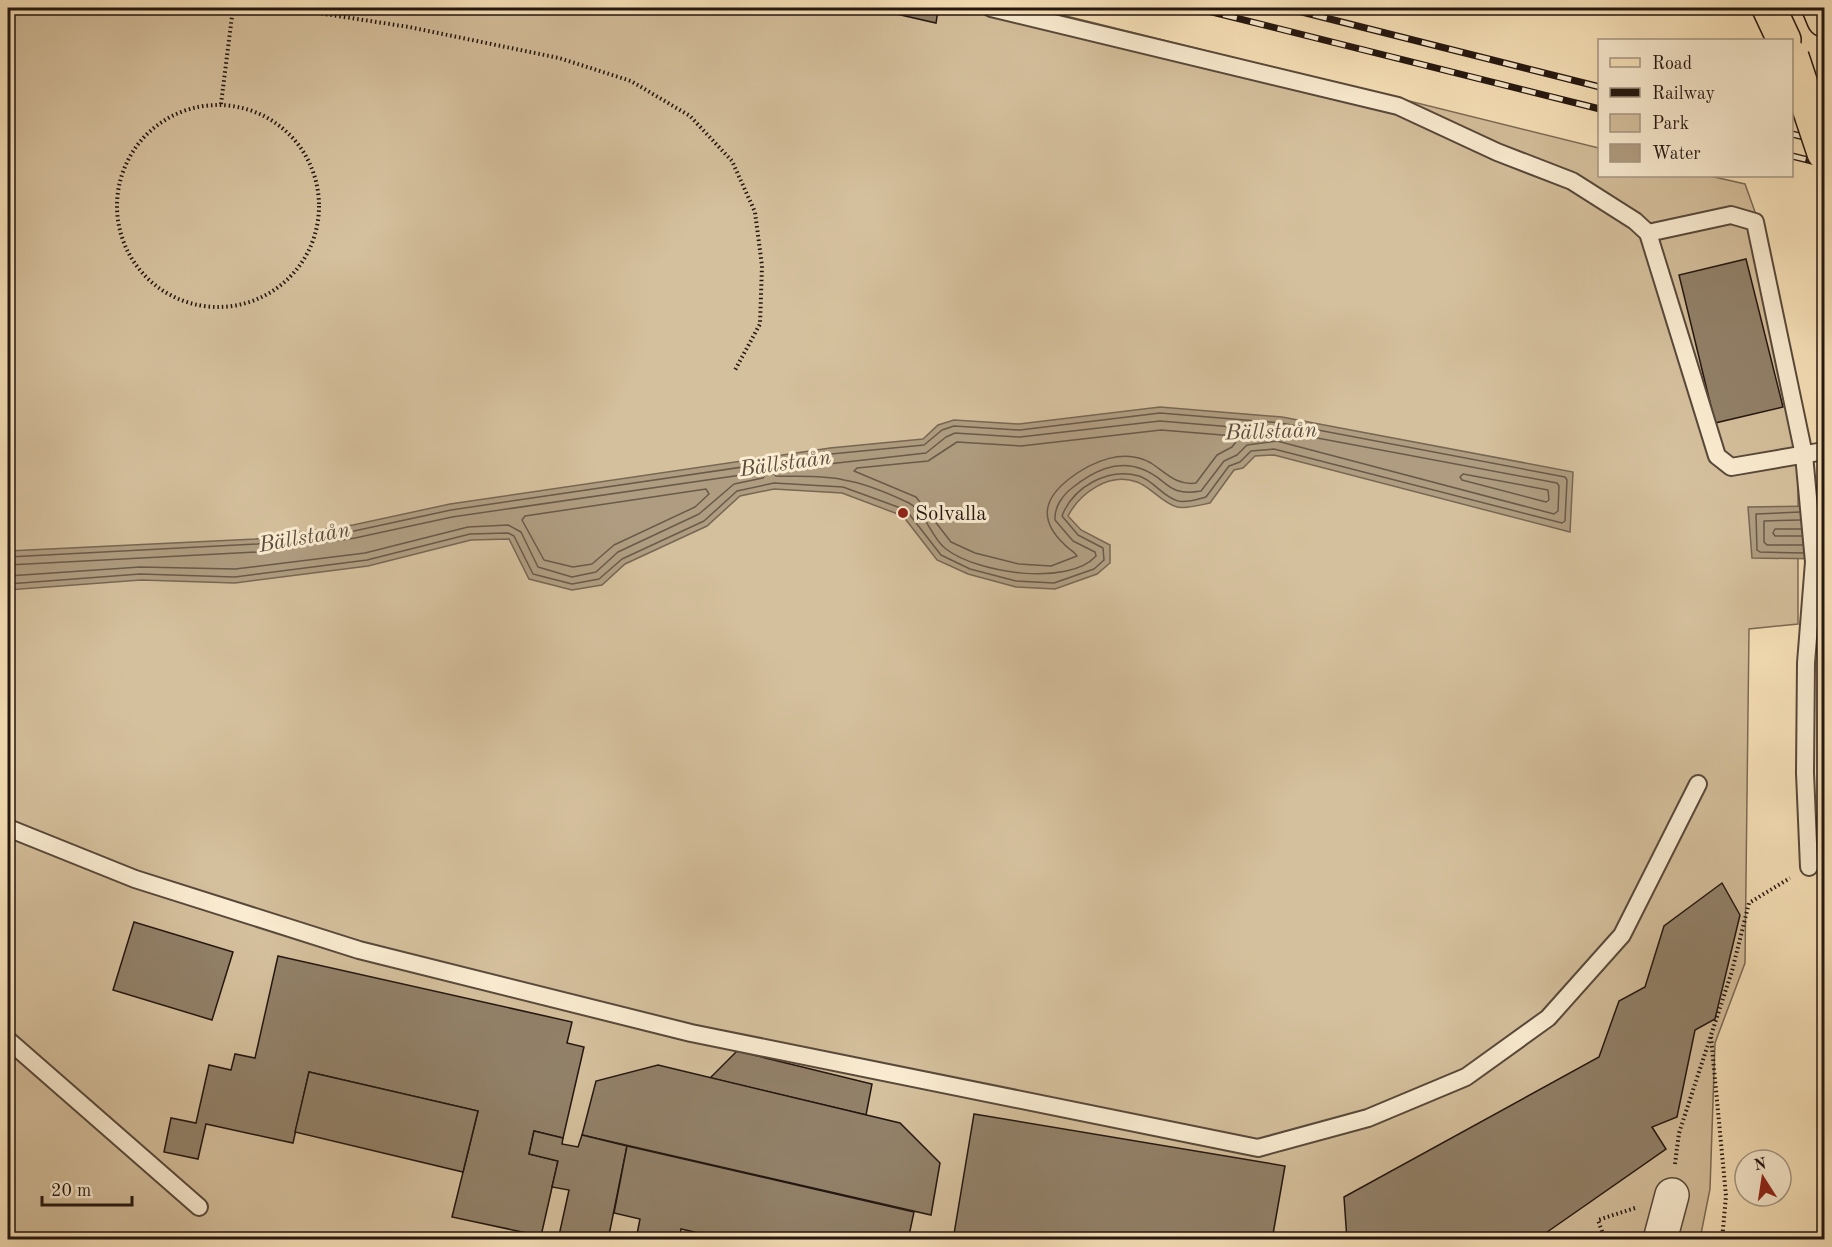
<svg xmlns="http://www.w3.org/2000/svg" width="1832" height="1247" viewBox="0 0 1832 1247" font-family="'Old Standard TT',serif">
  <rect width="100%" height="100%" fill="#f9e3ba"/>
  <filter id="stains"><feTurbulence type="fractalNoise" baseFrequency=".00333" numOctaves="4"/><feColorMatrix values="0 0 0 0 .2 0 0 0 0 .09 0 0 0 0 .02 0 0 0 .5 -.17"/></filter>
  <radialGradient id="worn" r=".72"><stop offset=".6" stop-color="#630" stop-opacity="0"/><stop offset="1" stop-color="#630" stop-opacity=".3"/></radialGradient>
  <path fill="#d5c09d" stroke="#7c6b57" stroke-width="1.5" d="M 8,8 L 1034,8 L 1599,148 L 1600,176 L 1710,176 L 1745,184 L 1759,223 L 1798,403 L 1798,624 L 1749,629 L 1745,963 L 1715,1043 L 1710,1189 L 1700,1239 L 8,1239 Z"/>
  <g fill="#b09d81" stroke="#786754" stroke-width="1.5">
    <path d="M 1160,407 L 1282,417 L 1573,472 L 1570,532 L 1274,455 L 1255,456 L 1243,468 L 1234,470 L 1210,503 C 1200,505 1187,509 1177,507 C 1162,503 1151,487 1137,482 C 1109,472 1080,493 1068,516 L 1081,530 L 1110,545 L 1110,563 L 1097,574 L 1055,589 L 1016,587 L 968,574 L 937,560 L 903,516 L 842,493 L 774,489 L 740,496 L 707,526 L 625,564 L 602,585 L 572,590 L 529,579 L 509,539 L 471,540 L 368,566 L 235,583 L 141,580 L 8,590 L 8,551 L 256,539 L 353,525 L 450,504 L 830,448 L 923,439 L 938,425 L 954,420 L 1019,424 Z"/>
    <path d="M 1824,506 L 1824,559 L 1752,558 L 1748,507 Z"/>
  </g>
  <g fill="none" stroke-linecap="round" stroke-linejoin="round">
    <g stroke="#6a5a49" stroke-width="1.5">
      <path d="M 1160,421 L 1280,431 L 1557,483 L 1559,486 L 1558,511 L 1554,514 L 1277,441 L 1247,445 L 1237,455 L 1224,461 L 1201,491 C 1166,497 1169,479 1142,469 C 1116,459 1092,472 1072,488 C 1063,495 1054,507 1055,520 L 1073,541 L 1095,552 L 1096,556 C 1068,587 977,573 946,549 C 931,538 926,512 909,503 C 890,494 864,483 844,480 C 822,475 798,477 776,476 L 773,473 L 775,470 L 926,453 L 946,437 L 955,433 L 1020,437 Z"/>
      <path d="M 1161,430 L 1235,436 L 1238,439 L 1232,447 L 1217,455 L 1196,483 C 1177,486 1166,473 1151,463 C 1124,447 1091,462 1069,479 C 1042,500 1040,521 1064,544 C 1068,549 1074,551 1077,556 L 1051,566 L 1019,564 L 975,553 L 951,542 L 916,497 L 854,471 L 857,468 L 928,461 L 957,442 L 1021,446 Z"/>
      <path d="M 1463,474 L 1548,490 L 1549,500 L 1546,502 L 1462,480 L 1460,477 Z"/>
      <path d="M 706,489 L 709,494 L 695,507 L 614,545 L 592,564 L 573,567 L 544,560 L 522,520 L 525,516 Z"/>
      <path d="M 1800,512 L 1756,514 L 1757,550 L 1760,552 L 1803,553"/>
      <path d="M 1800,520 L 1764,521 L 1764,542 L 1767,545 L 1803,545"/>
      <path d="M 1801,529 L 1775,529 L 1773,533 L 1775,536 L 1802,536"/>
      <path d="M 8,557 L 257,544 L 354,531 L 451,510 L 831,454 L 924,445 L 942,430 L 954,426 L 1020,430 L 1160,413 L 1281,423 L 1565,477 L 1567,480 L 1565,521 L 1562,523 L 1274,449 L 1251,451 L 1240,462 L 1229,466 L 1206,497 C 1198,499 1187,503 1178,501 C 1163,497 1153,480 1139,476 C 1108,467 1073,487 1062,516 L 1078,535 L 1103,548 L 1104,560 L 1094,569 L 1054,583 L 1016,581 L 970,569 L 941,555 L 906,510 L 843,487 L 774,483 L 737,491 L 704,521 L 622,559 L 599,579 L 572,584 L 533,574 L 514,536 L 508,533 L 470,534 L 367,560 L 235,577 L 140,574 L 8,584"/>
      <path d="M 8,565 L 258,552 L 355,538 L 452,517 L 762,472 L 765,475 L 763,478 L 734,484 L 699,514 L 618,552 L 596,572 L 572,577 L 538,567 L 521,532 L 508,525 L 468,527 L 365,553 L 235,569 L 140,567 L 8,576"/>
    </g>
  </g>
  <g fill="#928169" stroke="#231611" stroke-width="1.5">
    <path d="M 870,8 L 928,8 L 938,10 L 936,23 Z"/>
    <path d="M 1746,259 L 1783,407 L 1715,423 L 1679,275 Z"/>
    <path d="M 1722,883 L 1740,915 L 1715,1019 L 1695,1030 L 1677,1117 L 1652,1127 L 1666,1149 L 1540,1237 L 1543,1240 L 1347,1240 L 1344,1197 L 1599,1057 L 1619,1001 L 1645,987 L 1664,926 Z"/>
    <path d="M 134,922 L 233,952 L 212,1020 L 113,990 Z"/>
    <path d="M 278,956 L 572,1022 L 567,1043 L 584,1047 L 563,1138 L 534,1131 L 529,1154 L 558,1161 L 541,1236 L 452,1217 L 478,1111 L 309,1072 L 293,1143 L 206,1124 L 198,1159 L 164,1152 L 171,1118 L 196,1123 L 209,1065 L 231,1070 L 235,1054 L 255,1058 Z"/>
    <path d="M 737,1051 L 872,1084 L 866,1115 L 710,1078 Z"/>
    <path d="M 658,1065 L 900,1123 L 940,1163 L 931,1215 L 582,1135 L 596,1081 Z"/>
    <path d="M 309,1072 L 478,1111 L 463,1172 L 295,1132 Z"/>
    <path d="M 974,1114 L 1285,1166 L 1272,1240 L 953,1240 Z"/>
    <path d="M 534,1131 L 563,1138 L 562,1144 L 578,1147 L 582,1135 L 627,1146 L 608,1240 L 558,1240 L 569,1190 L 552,1187 L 558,1161 L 529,1154 Z"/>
    <path d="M 627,1146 L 914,1212 L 908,1240 L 729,1240 L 681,1229 L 679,1240 L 661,1240 L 637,1234 L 640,1219 L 614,1213 Z"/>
  </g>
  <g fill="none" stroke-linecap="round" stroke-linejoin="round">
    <defs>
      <g id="lane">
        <path d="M 991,8 L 1398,106 L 1497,152 L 1572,181 L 1635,221 L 1648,233 L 1717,456 L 1731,467 L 1824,451"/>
        <path d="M 1648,233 L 1731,215 L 1755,222 L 1804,455 L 1814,562 L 1806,663 L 1805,773 L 1809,867"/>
        <path d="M 8,828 L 135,879 L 359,950 L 691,1033 L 1258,1148 L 1368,1118 L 1466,1077 L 1548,1018 L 1622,935 L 1698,784"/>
        <path d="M 8,1040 L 199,1207"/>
      </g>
      <path id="street" d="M 1660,1240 L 1672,1195"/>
      <g id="primary">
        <path d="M 1769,8 L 1784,40"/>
        <path d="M 1819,8 L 1824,20"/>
      </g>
    </defs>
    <use href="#lane" stroke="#58493b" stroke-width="20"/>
    <use href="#street" stroke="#58493b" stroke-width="36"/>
    <use href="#primary" stroke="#231611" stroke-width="36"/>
    <g stroke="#231611" stroke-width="4" stroke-dasharray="1.5 3" stroke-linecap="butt">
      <path d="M 286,8 L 409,27 L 559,58 L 631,81 L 690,116 L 732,161 L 755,212 L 762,266 L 760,324 L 735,370"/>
      <path d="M 221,104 L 233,8"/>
      <circle cx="218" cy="206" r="101"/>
      <path d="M 1711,1037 L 1726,1196 L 1722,1240"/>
      <path d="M 1675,1164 L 1679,1133 L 1732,971 L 1749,903 L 1790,878"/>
      <path d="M 1605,1240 L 1598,1220 L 1635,1208"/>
    </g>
    <use href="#lane" stroke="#fbedd2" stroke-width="16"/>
    <use href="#street" stroke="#fbedd2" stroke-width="33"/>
    <use href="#primary" stroke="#f9e3ba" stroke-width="33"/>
    <defs>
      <g id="rail">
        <path d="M 1196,8 L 1600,109"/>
        <path d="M 1286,8 L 1600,87"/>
        <path d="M 1792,134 L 1824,142"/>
        <path d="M 1792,156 L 1824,164"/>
      </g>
    </defs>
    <use href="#rail" stroke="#231611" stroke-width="7"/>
    <use href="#rail" stroke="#fbedd2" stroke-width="4.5" stroke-dasharray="14" stroke-linecap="butt"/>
    <defs>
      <path id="primary-bridge" d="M 1792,57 L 1824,153"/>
    </defs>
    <use href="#primary-bridge" stroke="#231611" stroke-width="36" stroke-linecap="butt"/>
    <use href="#primary-bridge" stroke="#f9e3ba" stroke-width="33"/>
  </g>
  <circle fill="#8f2418" stroke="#fbedd2" stroke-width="2" cx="903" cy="513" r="6"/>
  <g text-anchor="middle" stroke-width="6" stroke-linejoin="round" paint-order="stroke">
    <g font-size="21" fill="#231611" stroke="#fbedd2" text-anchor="start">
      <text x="915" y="520">Solvalla</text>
    </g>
    <g font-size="22" font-style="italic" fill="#5b4c3e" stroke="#fbedd2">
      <text transform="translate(1271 430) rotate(-2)" y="8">Bällstaån</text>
      <text transform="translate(785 462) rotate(-8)" y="8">Bällstaån</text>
      <text transform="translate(304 536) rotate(-10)" y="8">Bällstaån</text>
    </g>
  </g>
  <rect width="1832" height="1247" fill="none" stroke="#f9e3ba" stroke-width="30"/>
  <rect x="9" y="9" width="1814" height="1229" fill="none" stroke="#231611" stroke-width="3"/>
  <rect x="15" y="15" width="1802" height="1217" fill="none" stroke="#231611" stroke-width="1.5"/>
  <rect x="1598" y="39" width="195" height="138" fill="#fbedd2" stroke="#a59785" stroke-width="1.5"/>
  <rect x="1610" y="58" width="30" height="9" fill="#f9e3ba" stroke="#a59785" stroke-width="1.5"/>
  <text x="1652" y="69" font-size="18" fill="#231611">Road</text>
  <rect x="1610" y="88" width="30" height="9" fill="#231611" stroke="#a59785" stroke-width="1.5"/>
  <text x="1652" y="99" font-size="18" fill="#231611">Railway</text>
  <rect x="1610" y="114" width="30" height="18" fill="#d5c09d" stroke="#a59785" stroke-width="1.5"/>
  <text x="1652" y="129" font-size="18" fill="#231611">Park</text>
  <rect x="1610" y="144" width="30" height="18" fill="#b09d81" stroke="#a59785" stroke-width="1.5"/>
  <text x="1652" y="159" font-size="18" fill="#231611">Water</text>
  <g transform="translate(1763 1178) rotate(348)"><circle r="28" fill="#fbedd2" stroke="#a59785" stroke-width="1.5"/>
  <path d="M0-4.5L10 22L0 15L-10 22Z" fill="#8f2418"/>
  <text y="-9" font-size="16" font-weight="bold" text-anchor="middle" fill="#231611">N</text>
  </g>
  <path d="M42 1196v9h90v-9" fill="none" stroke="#231611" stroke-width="3"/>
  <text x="51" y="1196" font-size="18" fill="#231611" stroke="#fbedd2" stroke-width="4.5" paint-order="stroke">20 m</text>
  <rect width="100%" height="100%" filter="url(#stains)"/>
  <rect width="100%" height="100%" fill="url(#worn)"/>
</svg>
